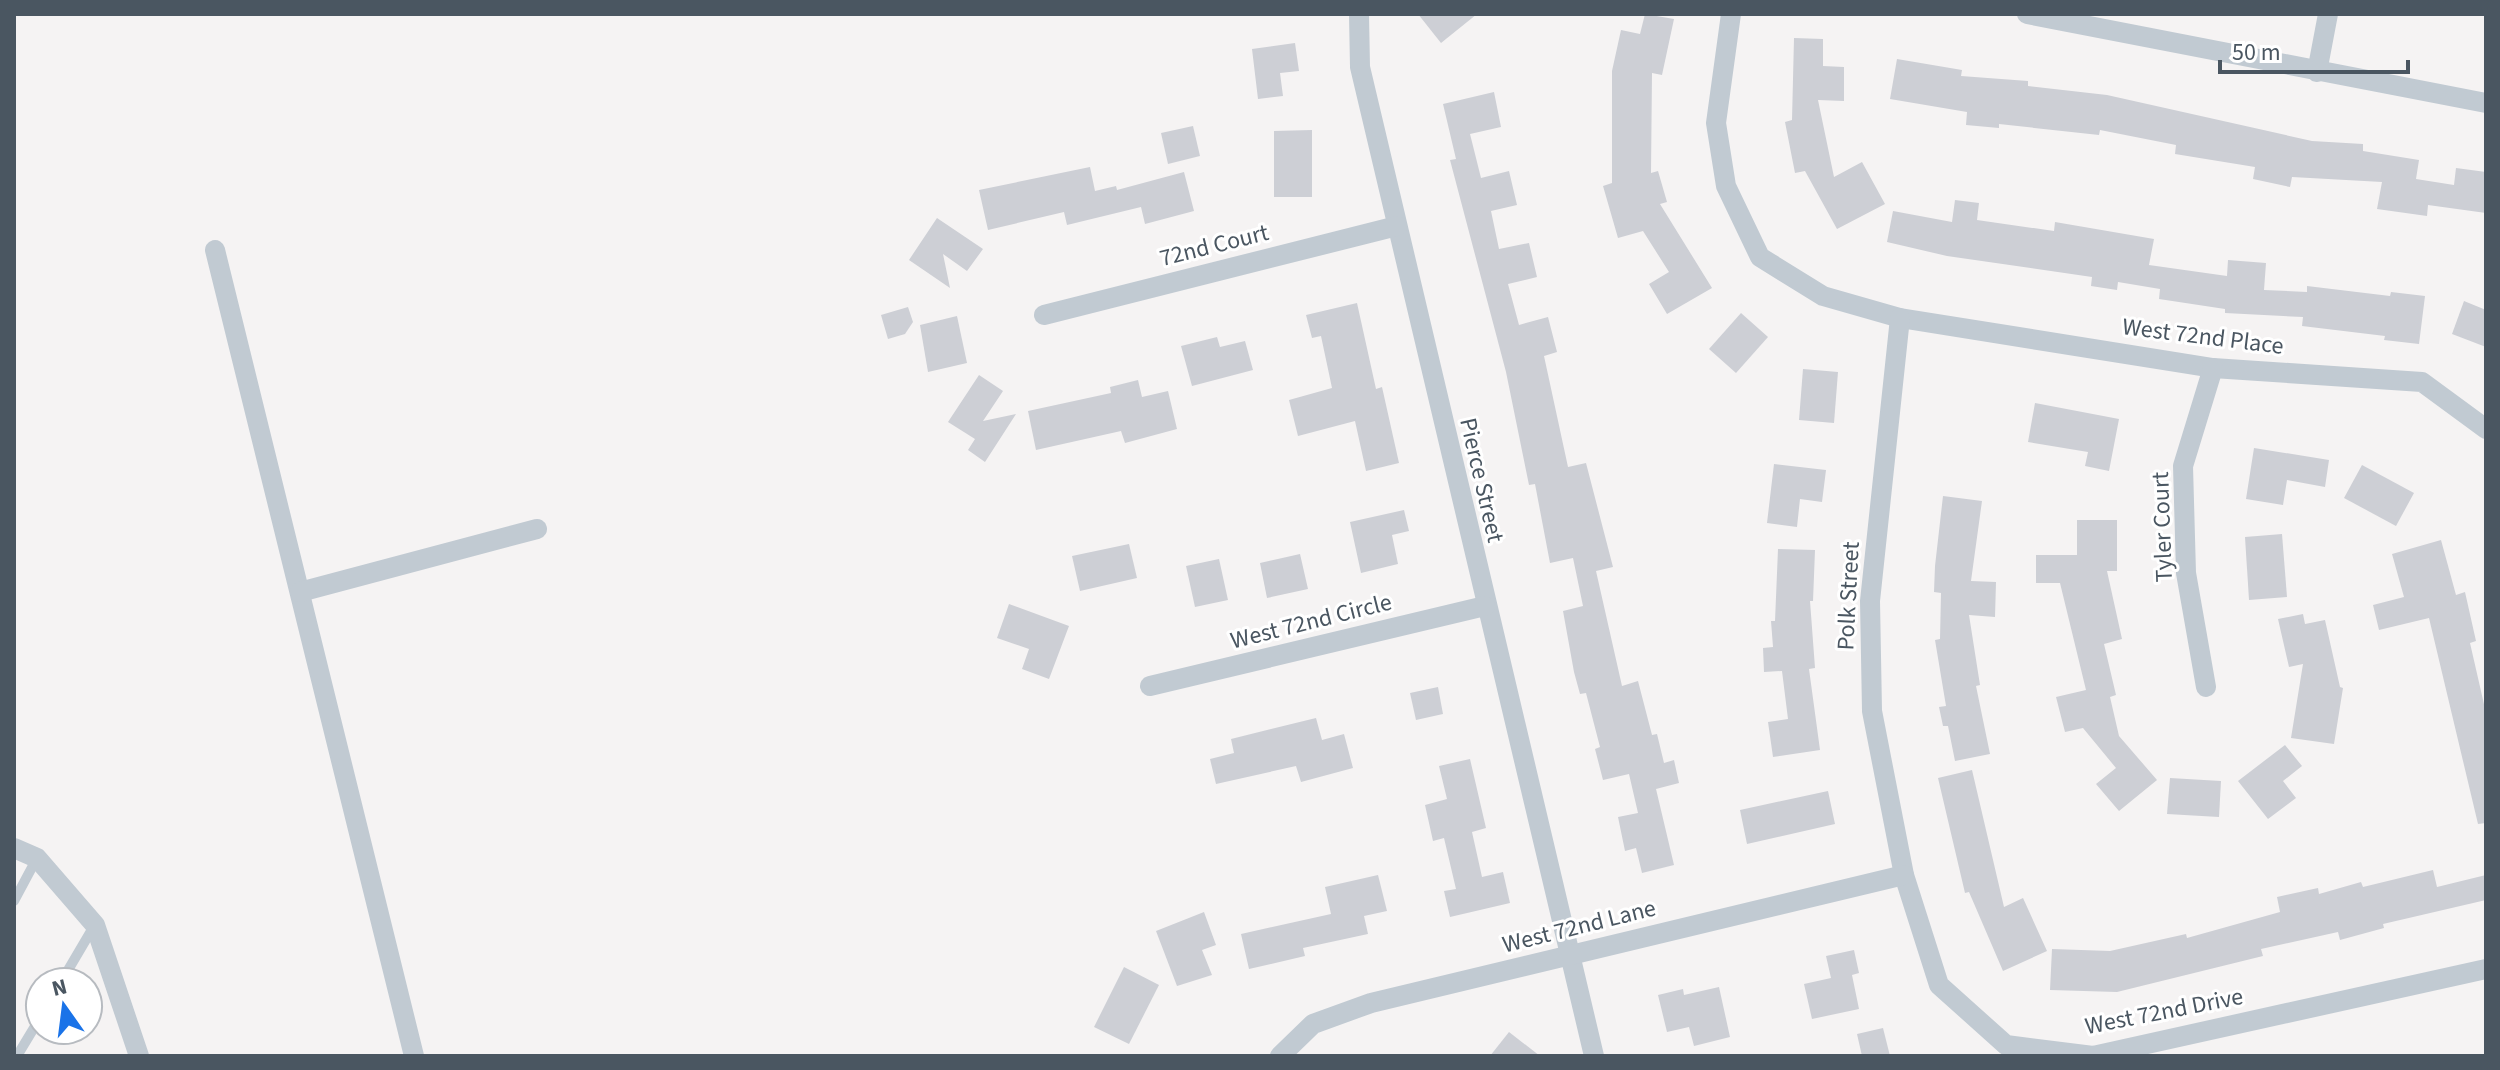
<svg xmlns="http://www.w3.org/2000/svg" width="2500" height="1070" viewBox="0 0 2500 1070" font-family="'Source Sans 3',sans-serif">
  <rect width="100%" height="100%" fill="#f5f3f3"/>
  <g fill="#cdcfd5">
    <path d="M 1418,14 L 1477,14 L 1441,43 Z"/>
    <path d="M 1645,14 L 1674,19 L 1662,75 L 1652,73 L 1651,173 L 1658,171 L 1667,202 L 1660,204 L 1712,288 L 1667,314 L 1649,284 L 1669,272 L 1643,231 L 1618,238 L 1603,186 L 1612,183 L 1612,71 L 1621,30 L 1640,34 Z"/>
    <path d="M 1794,38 L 1823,39 L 1823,66 L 1844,67 L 1844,101 L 1818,100 L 1834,177 L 1862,162 L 1885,204 L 1837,229 L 1805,171 L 1795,173 L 1785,122 L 1792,120 Z"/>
    <path d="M 1295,43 L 1299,71 L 1280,73 L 1283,96 L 1258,99 L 1252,49 Z"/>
    <path d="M 1897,59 L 1962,70 L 1961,76 L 2028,81 L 2028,86 L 2107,95 L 2312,141 L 2363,144 L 2363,151 L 2419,160 L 2416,179 L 2454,185 L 2456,168 L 2486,172 L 2486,213 L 2428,205 L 2427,216 L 2377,209 L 2382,182 L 2292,177 L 2290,187 L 2253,179 L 2255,167 L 2175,154 L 2176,145 L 2100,130 L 2099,135 L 1999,124 L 1999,128 L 1966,125 L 1967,112 L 1890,99 Z"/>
    <path d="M 1494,92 L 1501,127 L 1470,134 L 1481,178 L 1509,171 L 1517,205 L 1491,211 L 1499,249 L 1529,243 L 1537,277 L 1508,284 L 1519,325 L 1548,317 L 1557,352 L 1544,356 L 1568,467 L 1586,463 L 1613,567 L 1596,571 L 1622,686 L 1638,681 L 1652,735 L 1657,734 L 1664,763 L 1674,760 L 1679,783 L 1656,789 L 1674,865 L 1642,873 L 1636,848 L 1625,851 L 1618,817 L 1638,813 L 1629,774 L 1603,780 L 1595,749 L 1600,747 L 1586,693 L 1580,694 L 1574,672 L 1563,611 L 1583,606 L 1573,558 L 1550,563 L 1535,484 L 1529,485 L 1506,372 L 1450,160 L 1456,159 L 1443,104 Z"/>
    <path d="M 1193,126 L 1200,156 L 1168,164 L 1161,133 Z"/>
    <path d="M 1312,130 L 1312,197 L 1274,197 L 1274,131 Z"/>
    <path d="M 1090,167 L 1095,191 L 1116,186 L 1117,190 L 1184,172 L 1194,211 L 1145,224 L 1141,207 L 1067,225 L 1064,212 L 988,230 L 979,190 Z"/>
    <path d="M 1955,200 L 1979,203 L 1977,220 L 2054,231 L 2055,222 L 2154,239 L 2149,265 L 2227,276 L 2228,260 L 2266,263 L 2264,290 L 2307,292 L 2307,286 L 2390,296 L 2391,292 L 2425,296 L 2419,344 L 2384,340 L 2385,336 L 2302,326 L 2303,317 L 2225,313 L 2225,309 L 2159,299 L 2160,289 L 2118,282 L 2117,290 L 2091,286 L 2092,277 L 1947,256 L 1887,242 L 1893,211 L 1952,222 Z"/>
    <path d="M 937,218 L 983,249 L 967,271 L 943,254 L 950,288 L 909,260 Z"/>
    <path d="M 2464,301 L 2486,310 L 2486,347 L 2452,334 Z"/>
    <path d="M 1357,303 L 1376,389 L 1382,387 L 1399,463 L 1366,471 L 1355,421 L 1298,436 L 1289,400 L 1332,388 L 1321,336 L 1312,338 L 1306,315 Z"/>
    <path d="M 908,307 L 913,322 L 905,334 L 888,339 L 881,315 Z"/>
    <path d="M 1741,313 L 1768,337 L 1736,373 L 1709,349 Z"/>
    <path d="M 957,316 L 967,363 L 928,372 L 920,325 Z"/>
    <path d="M 1217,337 L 1220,347 L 1245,341 L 1253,370 L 1192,386 L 1181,346 Z"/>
    <path d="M 1803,369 L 1838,372 L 1834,423 L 1799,420 Z"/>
    <path d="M 979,375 L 1003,391 L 983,421 L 1016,414 L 985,462 L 968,450 L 975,439 L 948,422 Z"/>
    <path d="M 1138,380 L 1142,397 L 1168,391 L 1177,429 L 1125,443 L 1121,431 L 1036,450 L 1028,411 L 1111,393 L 1110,387 Z"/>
    <path d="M 2035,403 L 2119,419 L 2109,471 L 2085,466 L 2088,452 L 2028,442 Z"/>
    <path d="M 2254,448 L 2329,460 L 2325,487 L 2287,480 L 2283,505 L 2246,499 Z"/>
    <path d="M 1774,464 L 1826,470 L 1822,502 L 1800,499 L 1797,527 L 1767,523 Z"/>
    <path d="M 2362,465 L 2414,493 L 2396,526 L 2344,498 Z"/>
    <path d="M 1943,496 L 1982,501 L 1971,581 L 1996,582 L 1995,617 L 1969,615 L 1980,685 L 1976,686 L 1990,754 L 1955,761 L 1948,726 L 1943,726 L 1939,707 L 1946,706 L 1935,640 L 1940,639 L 1941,593 L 1934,592 L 1935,566 Z"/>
    <path d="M 1404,510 L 1409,531 L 1392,535 L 1398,564 L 1361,573 L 1350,522 Z"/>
    <path d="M 2077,520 L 2117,520 L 2117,571 L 2107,571 L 2122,639 L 2104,644 L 2116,695 L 2110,697 L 2119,736 L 2157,780 L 2119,811 L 2096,784 L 2116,768 L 2083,728 L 2065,732 L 2056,697 L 2086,690 L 2060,583 L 2036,583 L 2036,555 L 2077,555 Z"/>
    <path d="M 2282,534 L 2287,597 L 2249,600 L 2245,537 Z"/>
    <path d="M 2441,540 L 2456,595 L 2465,592 L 2476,641 L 2470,643 L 2486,713 L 2486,823 L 2478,824 L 2429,618 L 2379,630 L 2373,605 L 2404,597 L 2392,554 Z"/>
    <path d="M 1129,544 L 1137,578 L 1080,591 L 1072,556 Z"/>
    <path d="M 1778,549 L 1815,550 L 1813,601 L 1810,601 L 1815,668 L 1809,669 L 1820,750 L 1773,757 L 1768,722 L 1788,719 L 1782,671 L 1764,672 L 1763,648 L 1773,647 L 1771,621 L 1775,621 Z"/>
    <path d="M 1300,554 L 1308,589 L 1267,598 L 1260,563 Z"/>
    <path d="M 1219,559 L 1228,600 L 1195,607 L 1186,566 Z"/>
    <path d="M 1009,604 L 1069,626 L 1049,679 L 1022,669 L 1029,649 L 997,638 Z"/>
    <path d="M 2303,614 L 2305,624 L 2325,620 L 2340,687 L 2343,688 L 2334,744 L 2291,738 L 2303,664 L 2289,667 L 2278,619 Z"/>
    <path d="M 1438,687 L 1443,714 L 1416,720 L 1410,693 Z"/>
    <path d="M 1316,718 L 1322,740 L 1344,734 L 1353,768 L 1301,782 L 1296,766 L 1216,784 L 1210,759 L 1234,753 L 1231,739 Z"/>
    <path d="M 2285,745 L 2302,766 L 2283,781 L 2296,798 L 2268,819 L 2238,781 Z"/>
    <path d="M 1470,759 L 1486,828 L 1472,832 L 1482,877 L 1503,872 L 1510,903 L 1450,917 L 1444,891 L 1456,889 L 1444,838 L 1433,841 L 1425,805 L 1447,799 L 1439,766 Z"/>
    <path d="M 1972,770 L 2004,907 L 2023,898 L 2047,951 L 2003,971 L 1969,892 L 1965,893 L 1938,778 Z"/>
    <path d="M 2170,778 L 2221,781 L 2219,817 L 2167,814 Z"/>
    <path d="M 1828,791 L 1835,824 L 1747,844 L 1740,810 Z"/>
    <path d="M 2433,870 L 2437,887 L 2486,875 L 2486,900 L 2383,924 L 2384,928 L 2340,940 L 2338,932 L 2261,949 L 2263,956 L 2117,992 L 2050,990 L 2052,949 L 2110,951 L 2186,934 L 2187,938 L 2280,912 L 2277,897 L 2318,888 L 2319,894 L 2361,882 L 2363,887 Z"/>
    <path d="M 1378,875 L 1387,911 L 1364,916 L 1368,934 L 1303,948 L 1305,956 L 1249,969 L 1241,934 L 1331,914 L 1325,887 Z"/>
    <path d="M 1204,912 L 1216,945 L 1202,950 L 1212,975 L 1177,986 L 1156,931 Z"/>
    <path d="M 1854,950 L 1859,973 L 1852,975 L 1859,1009 L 1812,1019 L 1804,984 L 1831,978 L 1826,956 Z"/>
    <path d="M 1124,967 L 1159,985 L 1129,1044 L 1094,1027 Z"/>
    <path d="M 1719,987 L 1730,1037 L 1694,1046 L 1689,1027 L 1667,1032 L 1658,995 L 1683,989 L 1684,995 Z"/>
    <path d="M 1883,1028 L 1890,1056 L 1862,1056 L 1857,1034 Z"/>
    <path d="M 1509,1032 L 1540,1056 L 1490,1056 Z"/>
  </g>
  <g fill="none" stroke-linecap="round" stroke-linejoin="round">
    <g stroke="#c1cad2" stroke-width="10">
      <path d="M 14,901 L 37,858"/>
      <path d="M 61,982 L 94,926"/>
      <path d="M 17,1056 L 40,1018"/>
    </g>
    <g stroke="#c1cad2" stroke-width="20">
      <path d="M 1359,14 L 1360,67 L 1594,1056"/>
      <path d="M 1731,14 L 1716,123 L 1726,186 L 1760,257 L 1823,296 L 1900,318 L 2213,368 L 2422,382 L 2486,429"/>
      <path d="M 2027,14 L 2486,103"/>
      <path d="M 2317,72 L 2328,14"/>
      <path d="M 215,250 L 414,1056"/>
      <path d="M 1044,315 L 1397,226"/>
      <path d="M 1900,318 L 1870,601 L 1872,711 L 1904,875 L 1939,985 L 2006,1045 L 2093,1056 L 2486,969"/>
      <path d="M 300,592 L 537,529"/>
      <path d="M 1150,686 L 1485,606"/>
      <path d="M 2206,687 L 2186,573 L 2183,466 L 2213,368"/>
      <path d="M 14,848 L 37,858 L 95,925 L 139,1056"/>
      <path d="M 1280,1056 L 1313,1024 L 1371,1003 L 1904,875"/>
    </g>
  </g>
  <g text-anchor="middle" stroke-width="6" stroke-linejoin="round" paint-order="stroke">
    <g font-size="24" fill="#4a5661" stroke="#fff">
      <text transform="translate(1214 245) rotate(-14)" y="8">72nd Court</text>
      <text transform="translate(2203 336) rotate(7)" y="8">West 72nd Place</text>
      <text transform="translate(1482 480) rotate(77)" y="8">Pierce Street</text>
      <text transform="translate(2162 527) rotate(-92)" y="8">Tyler Court</text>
      <text transform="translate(1848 596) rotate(-87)" y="8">Polk Street</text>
      <text transform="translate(1311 621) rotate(-14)" y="8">West 72nd Circle</text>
      <text transform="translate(1579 926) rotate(-14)" y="8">West 72nd Lane</text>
      <text transform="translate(2164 1011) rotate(-11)" y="8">West 72nd Drive</text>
    </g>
  </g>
  <rect width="2500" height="1070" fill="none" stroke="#4a5661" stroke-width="32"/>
  <g transform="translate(64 1006) rotate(346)"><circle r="38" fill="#ffffff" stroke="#b7bbc0" stroke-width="2"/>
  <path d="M0-6L14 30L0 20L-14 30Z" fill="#1a73e8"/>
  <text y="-12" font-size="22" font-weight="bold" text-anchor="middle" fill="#4a5661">N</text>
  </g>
  <path d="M2220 60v12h188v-12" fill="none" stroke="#4a5661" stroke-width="4"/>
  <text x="2232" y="60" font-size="24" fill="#4a5661" stroke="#ffffff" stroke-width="6" paint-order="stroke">50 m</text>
</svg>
